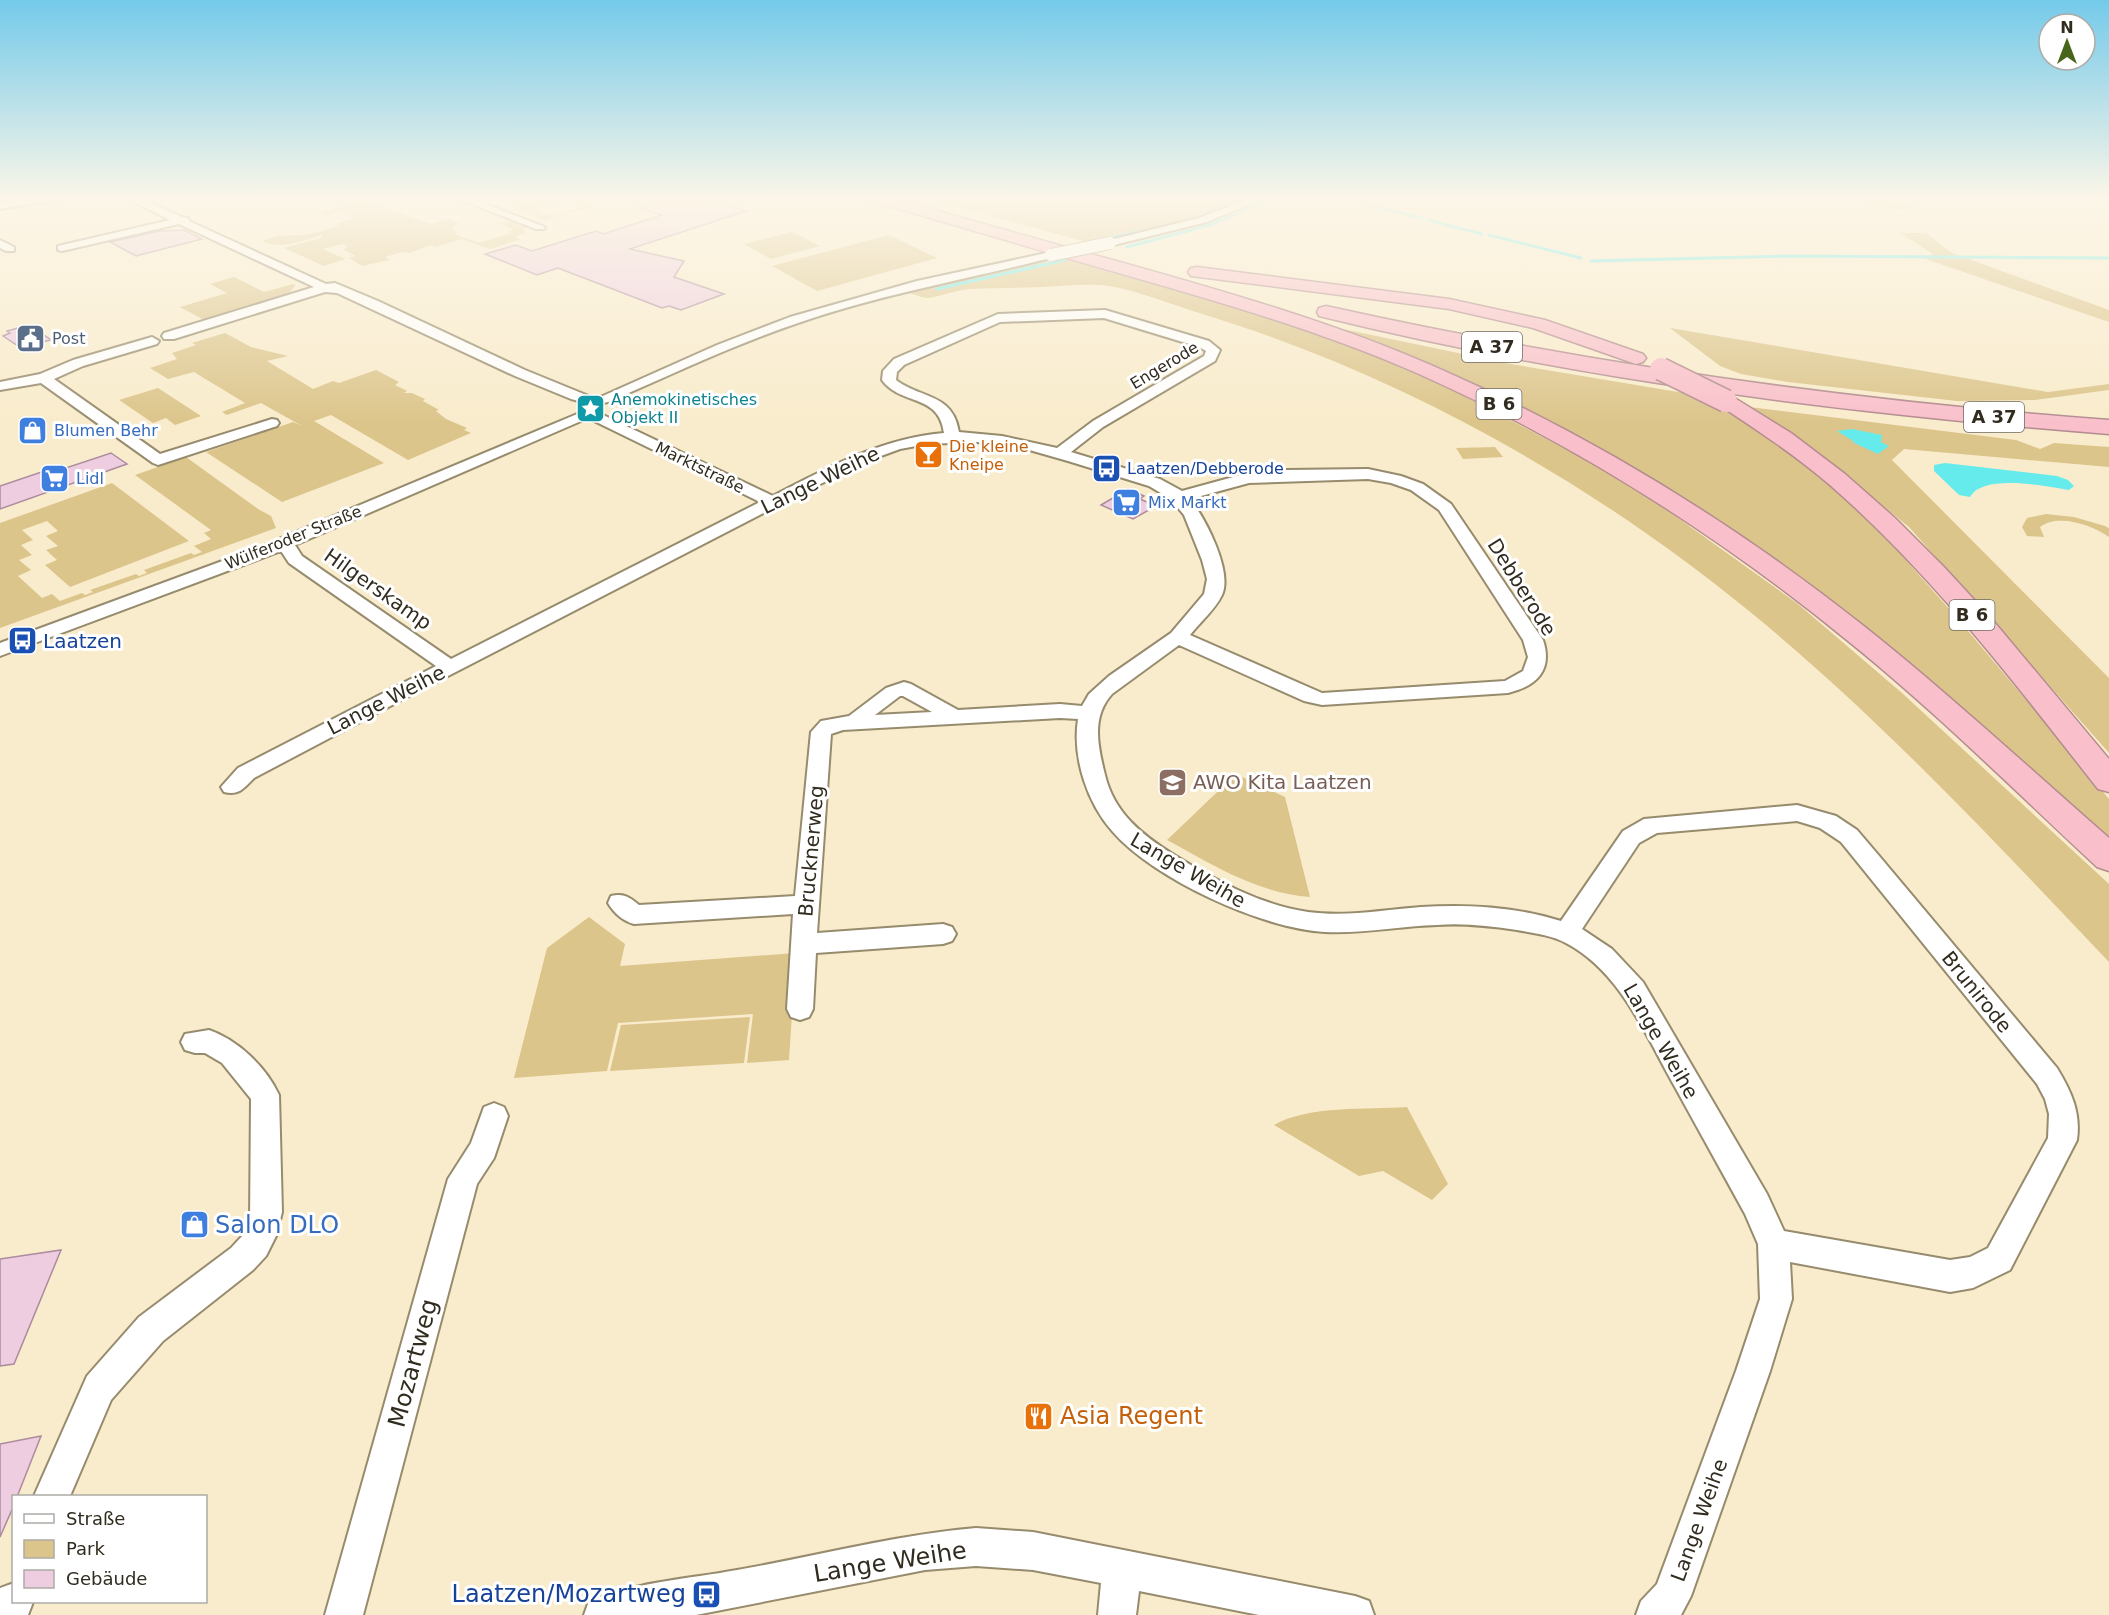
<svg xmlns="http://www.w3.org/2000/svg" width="2109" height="1615" viewBox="0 0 2109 1615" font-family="'DejaVu Sans',sans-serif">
  <rect width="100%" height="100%" fill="#f9eccc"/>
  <g fill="#dcc58b">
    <path d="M 552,197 L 565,197 L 536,209 L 543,212 L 540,214 L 555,216 L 586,205 L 590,207 L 545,220 L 513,209 Z"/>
    <path d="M 922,197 L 1255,197 L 1191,221 L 1090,243 Z"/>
    <path d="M 1848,197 L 1893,197 L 1916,207 L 1900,210 L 1885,207 Z"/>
    <path d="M 363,201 L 431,224 L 449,219 L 459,223 L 453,226 L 455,228 L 451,229 L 457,232 L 454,234 L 479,243 L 511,233 L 508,232 L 513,230 L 500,224 L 519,219 L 521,220 L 513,223 L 521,226 L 530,223 L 523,229 L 526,233 L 515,237 L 521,239 L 490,249 L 462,239 L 435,247 L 430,245 L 410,253 L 402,252 L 385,257 L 390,260 L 362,266 L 349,258 L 356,256 L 344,250 L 347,246 L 343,244 L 323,249 L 345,259 L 324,266 L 284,248 L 321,238 L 322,235 C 301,241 282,250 262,241 L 276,236 L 306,235 L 339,226 L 336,224 L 355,218 L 339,212 L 325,216 L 317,213 Z"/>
    <path d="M 792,232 L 820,246 L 771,259 L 744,244 Z"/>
    <path d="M 1900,233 L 1926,233 L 1952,253 L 2109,310 L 2109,322 L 1926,259 L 1933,254 Z"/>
    <path d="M 889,235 L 937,258 L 817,291 L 772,266 Z"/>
    <path d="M 1063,258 L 1318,332 L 1447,387 L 1625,480 L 1798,604 L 1902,693 L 2109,884 L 2109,962 C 1994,841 1879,717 1749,611 C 1586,478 1397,373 1196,312 C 1167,303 1129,287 1099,285 C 1080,284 1061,286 1042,287 C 1018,288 994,288 970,289 C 955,290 940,297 928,298 C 922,298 913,294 908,292 Z"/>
    <path d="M 234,277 L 264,292 L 293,284 L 295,285 C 290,297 277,295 268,302 L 206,321 L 180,307 L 227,293 L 210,284 Z"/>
    <path d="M 1314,323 L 1511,364 L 1708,397 L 1766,433 L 1830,483 L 1881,532 L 1958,619 L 2109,799 L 2109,844 L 1999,746 L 1626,468 Z"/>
    <path d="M 1670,328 L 2048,392 L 2109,384 L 2109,390 L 2035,400 L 1957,401 L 1788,382 L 1741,374 L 1720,366 Z"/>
    <path d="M 225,333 L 251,347 L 288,356 L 267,361 L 313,389 L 333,381 L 339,383 L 376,370 L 399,382 L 395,385 L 407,391 L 404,393 L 412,393 L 425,399 L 423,401 L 439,410 L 436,411 L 446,419 L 467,428 L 464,430 L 471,433 L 408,460 L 331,415 L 314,421 L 384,463 L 282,502 L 206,452 L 293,422 L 302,426 L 261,403 L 227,415 L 222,412 L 245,403 L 194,372 L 168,379 L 150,368 L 177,359 L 172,353 L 196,345 L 192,343 Z"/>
    <path d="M 158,388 L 201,416 L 175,425 L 166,418 L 153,423 L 119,400 Z"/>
    <path d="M 1749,407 L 2016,440 L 2040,449 L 2054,443 L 2109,447 L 2109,467 L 1904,449 L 1892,460 L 2109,678 L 2109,753 L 1909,527 L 1799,438 Z"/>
    <path d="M 1495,447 L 1503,457 L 1463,459 L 1456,448 Z"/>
    <path d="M 186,457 L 258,509 L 271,516 L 276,528 L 0,628 L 0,523 L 112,483 L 189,541 L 70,587 L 45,565 L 57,560 L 46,550 L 58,546 L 46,536 L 58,531 L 47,521 L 22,530 L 33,540 L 21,545 L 32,555 L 19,560 L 31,570 L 18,576 L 42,598 L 52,594 L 60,601 L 82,593 L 85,595 L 93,592 L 90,590 L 136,574 L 139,576 L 147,573 L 144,570 L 191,553 L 194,555 L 202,552 L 194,546 L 211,539 L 204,533 L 211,530 L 135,475 Z"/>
    <path d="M 2046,514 L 2074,517 L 2105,526 L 2109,528 L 2109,537 C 2092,525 2058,513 2040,527 L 2044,537 L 2027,536 L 2022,527 L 2027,518 Z"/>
    <path d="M 1236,774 L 1285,797 L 1310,897 C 1257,893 1213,865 1167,840 Z"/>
    <path d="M 589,917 L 625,944 L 620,966 L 796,953 L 789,1060 L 747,1063 L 753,1014 L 618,1023 L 607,1071 L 514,1078 L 547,948 Z"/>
    <path d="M 750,1017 L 744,1063 L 610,1071 L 621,1025 Z"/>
    <path d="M 1407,1107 L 1448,1184 L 1432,1200 L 1383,1171 L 1359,1176 L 1274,1125 C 1309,1105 1367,1110 1407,1107 Z"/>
  </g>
  <g fill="#66ebed">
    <path d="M 1852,429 L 1882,435 L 1881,442 L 1889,446 L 1878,454 L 1850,441 L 1855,442 L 1837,431 Z"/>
    <path d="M 1945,463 L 2057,476 L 2068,480 L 2074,486 L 2069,490 C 2046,486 1983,473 1970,497 L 1959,495 L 1934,471 L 1934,465 Z"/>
  </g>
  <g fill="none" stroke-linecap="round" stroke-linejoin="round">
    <g stroke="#66ebed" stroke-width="3">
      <path d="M 1338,197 L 1354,201"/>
      <path d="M 1360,203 L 1422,218"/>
      <path d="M 1428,220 L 1482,234"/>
      <path d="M 1489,235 L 1581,258"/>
      <path d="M 1103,239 L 1184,222 L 1251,197"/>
      <path d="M 1127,247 L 1210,225 L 1275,197"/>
      <path d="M 1591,261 L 1785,256 L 2109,258"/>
      <path d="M 937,289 L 1065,260"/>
    </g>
  </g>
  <g fill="#eecde0" stroke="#ab8b9d" stroke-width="1.5">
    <path d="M 675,197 L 688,197 L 714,205 L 719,203 L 746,211 L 630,249 L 684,261 L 674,277 L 724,294 L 681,310 L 669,306 L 662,308 L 558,268 L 537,275 L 485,254 L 516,245 L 532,251 L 596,231 L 603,234 L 662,215 L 640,208 Z"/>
    <path d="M 184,230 L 202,239 L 136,256 L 110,242 L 160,231 Z"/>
    <path d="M 25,326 L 31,329 L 34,328 L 51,340 L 38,343 L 29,351 L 24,347 L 21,348 L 3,336 L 10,333 L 7,331 Z"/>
    <path d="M 111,453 L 127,464 L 0,509 L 0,486 L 62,465 L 66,468 Z"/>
    <path d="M 1128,489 L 1144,496 L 1140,499 L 1156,506 L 1133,519 L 1101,505 Z"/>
    <path d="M 61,1250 L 14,1364 L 0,1366 L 0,1259 Z"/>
    <path d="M 41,1436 L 17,1497 L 14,1497 L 14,1505 L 0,1537 L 0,1444 Z"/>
  </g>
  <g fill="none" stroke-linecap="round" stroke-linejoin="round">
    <defs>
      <g id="minor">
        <path d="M 37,197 L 61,197 L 56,200 L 0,209 L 0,203 Z"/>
        <path d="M 124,197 L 137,197 L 182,217 L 188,218 L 189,221 L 326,284 L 335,283 L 378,301 L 525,370 L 596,399 L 717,345 L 790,317 L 917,281 L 1051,252 L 1057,255 L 1055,257 C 969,279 882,294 798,323 C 733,345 671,375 608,402 L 603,403 L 597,400 L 590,404 L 571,399 L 515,376 L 337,293 L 325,292 L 174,339 L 164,339 L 162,336 L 164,333 L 314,287 L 179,224 L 62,251 L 58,250 L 58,246 L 170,220 Z"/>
        <path d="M 453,197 L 468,197 L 545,227 L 544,229 L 536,229 Z"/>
        <path d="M 1253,197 L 1267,197 L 1207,222 L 1110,246 L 1104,243 L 1106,241 L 1199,218 Z"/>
        <path d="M 0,240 L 14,247 L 14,251 L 6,251 L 0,248 Z"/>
        <path d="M 1105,310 L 1209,341 L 1220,350 L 1215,361 L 1103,427 L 1071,452 L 1160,479 L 1182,491 L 1248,473 L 1287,470 L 1368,469 L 1401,476 L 1423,484 L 1451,504 L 1543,640 C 1553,670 1537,686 1508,693 L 1322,705 L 1304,701 L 1179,645 L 1112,694 C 1091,717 1098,747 1105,775 C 1114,813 1142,835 1174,855 C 1215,880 1260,905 1308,912 C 1346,917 1383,910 1421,907 C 1467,904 1517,907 1561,921 L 1623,831 L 1644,819 L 1797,805 L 1836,816 L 1857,830 L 1880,857 L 2057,1068 C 2071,1091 2081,1112 2077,1140 L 2010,1270 L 1973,1288 L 1950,1292 L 1790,1262 L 1792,1299 L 1770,1371 L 1691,1596 L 1681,1615 L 1636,1615 L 1641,1601 L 1657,1584 L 1736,1371 L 1760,1299 L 1758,1244 L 1745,1214 C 1722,1172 1698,1129 1675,1087 C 1646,1036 1621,972 1566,943 C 1551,935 1533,933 1517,930 C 1490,926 1464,923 1437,925 C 1400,926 1363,934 1325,932 C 1263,929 1154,879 1113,832 C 1087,803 1072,757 1078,719 L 1060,718 L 843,730 L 831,734 L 817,933 L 943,924 L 952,927 L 956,934 L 952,941 L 943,944 L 816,953 L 813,1009 L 809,1017 L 800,1020 L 791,1017 L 787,1009 L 793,914 L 634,924 C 623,921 614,913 608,903 L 611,896 C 624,893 629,897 639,905 L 795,896 L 811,732 L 821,721 L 849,716 L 886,688 L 904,682 L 911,684 L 958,710 L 1060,704 L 1082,706 L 1089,694 L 1109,676 L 1171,633 L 1204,594 L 1207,579 L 1202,560 L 1184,515 L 1171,499 L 1149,486 L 1068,461 L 1026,449 L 977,442 L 927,444 L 900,449 L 870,460 L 812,488 L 413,694 L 254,778 C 244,788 239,796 224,792 L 221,787 L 238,768 L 436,666 L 289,563 L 281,551 L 0,656 L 0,643 L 255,549 L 582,412 L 588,414 L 594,412 L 599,413 L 773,496 C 827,468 882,438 944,433 C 939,393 901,406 882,380 L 883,371 L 894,359 L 998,314 ZM 1104,318 L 1199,347 L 1206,351 L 1204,356 L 1093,421 L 1057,448 L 1002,436 L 959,432 C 953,393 921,399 896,380 L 897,372 L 904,365 L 1000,322 ZM 588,418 L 760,502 L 451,659 L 302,556 L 295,545 ZM 1368,479 L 1391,483 L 1411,490 L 1439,510 L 1523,640 L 1528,657 L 1523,671 L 1505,681 L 1322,693 L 1190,635 C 1200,622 1215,610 1222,595 C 1233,571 1205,518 1190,499 L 1249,483 ZM 903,696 L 932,712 L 875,715 L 900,696 ZM 1797,821 L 1820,828 L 1841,842 L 2037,1084 L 2045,1099 L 2049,1114 L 2048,1138 L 1988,1248 L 1970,1257 L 1950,1260 L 1784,1231 L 1767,1194 L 1643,982 L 1612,949 L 1582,929 L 1639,843 L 1657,833 Z"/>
        <path d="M 152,337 L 159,341 L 157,344 L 83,366 L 54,379 L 160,454 L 272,419 L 277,420 L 279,423 L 277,426 L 158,465 L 153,463 L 41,383 L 0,390 L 0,382 L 40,374 L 73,360 Z"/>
        <path d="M 209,1030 C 238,1040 266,1067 279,1095 L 282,1212 L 276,1236 L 266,1256 L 253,1270 L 163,1341 L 111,1400 L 70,1496 L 34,1496 L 87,1376 L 139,1317 L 231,1248 L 244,1234 L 250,1223 L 251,1099 L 222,1063 L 205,1053 L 195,1053 L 185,1050 L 181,1042 L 185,1034 Z"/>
        <path d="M 494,1103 L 504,1107 L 508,1116 L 494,1158 L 477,1184 L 363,1615 L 325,1615 L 448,1179 L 471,1143 L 484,1107 Z"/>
        <path d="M 976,1528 L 1033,1532 L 1355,1596 L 1369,1601 L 1374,1615 L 1259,1615 L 1139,1591 L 1136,1615 L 1098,1615 L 1101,1583 L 1033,1570 L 976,1566 L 925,1570 L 696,1615 L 584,1615 L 589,1601 C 636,1582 688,1579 737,1570 C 817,1556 895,1535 976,1528 Z"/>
        <path d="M 14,1583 L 14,1602 L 33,1602 L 28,1615 L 0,1615 L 0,1588 Z"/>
      </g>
      <g id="highway">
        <path d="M 865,197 L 890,197 C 966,219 1043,241 1120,262 C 1226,292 1332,322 1433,366 C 1587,433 1733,522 1865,627 C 1949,694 2028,767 2109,838 L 2109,871 L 2097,867 C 2013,789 1932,708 1843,637 C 1714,532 1571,442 1419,374 C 1319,330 1213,300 1108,270 C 1028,247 948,223 868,200 Z"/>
        <path d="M 1197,267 L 1449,299 L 1545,320 L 1643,354 L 1646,358 L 1643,362 L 1636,364 L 1533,328 L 1449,309 L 1191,276 L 1188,272 L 1191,268 Z"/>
        <path d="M 1326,306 C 1587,364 1843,400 2109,420 L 2109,434 C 1844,413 1578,380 1319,316 L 1317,312 L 1319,308 Z"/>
        <path d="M 1726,395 L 1733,397 L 1791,433 L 1845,474 L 1896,519 L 1944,567 L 1990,617 L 2109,759 L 2109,792 L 2098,789 C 2014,682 1932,574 1830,485 C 1795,455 1757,430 1719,405 L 1715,401 L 1719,397 Z"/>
      </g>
    </defs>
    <use href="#minor" stroke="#978b6d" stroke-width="4"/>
    <use href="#highway" stroke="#b38c8f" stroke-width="3"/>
    <use href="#minor" fill="#fff" fill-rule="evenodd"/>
    <use href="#highway" fill="#f9c0cb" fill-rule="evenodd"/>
    <defs>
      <path id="minor-bridge" d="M 1051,255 L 1110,243"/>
      <path id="highway-bridge" d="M 1661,369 L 1726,401"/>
    </defs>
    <use href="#minor-bridge" stroke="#978b6d" stroke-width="14" stroke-linecap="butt"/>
    <use href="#highway-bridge" stroke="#b38c8f" stroke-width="25" stroke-linecap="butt"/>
    <use href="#minor-bridge" stroke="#fff" stroke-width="12"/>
    <use href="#highway-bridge" stroke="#f9c0cb" stroke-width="22"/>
  </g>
  <linearGradient id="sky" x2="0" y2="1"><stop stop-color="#74caea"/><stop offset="0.47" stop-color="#fcf6e8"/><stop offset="1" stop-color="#fcf6e8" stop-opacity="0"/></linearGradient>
  <rect width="2109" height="423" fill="url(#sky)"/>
  <defs>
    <symbol id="civic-square" viewBox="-11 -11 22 22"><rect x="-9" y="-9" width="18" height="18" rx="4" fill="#5c6f8a" stroke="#fff"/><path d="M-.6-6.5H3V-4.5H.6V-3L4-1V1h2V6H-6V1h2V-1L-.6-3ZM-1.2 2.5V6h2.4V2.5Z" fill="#fff"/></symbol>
    <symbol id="sight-square" viewBox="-11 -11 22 22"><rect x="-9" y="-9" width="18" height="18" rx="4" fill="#0f9aa8" stroke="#fff"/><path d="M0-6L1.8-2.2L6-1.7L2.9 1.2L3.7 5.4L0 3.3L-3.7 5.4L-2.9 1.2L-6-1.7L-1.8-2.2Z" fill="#fff"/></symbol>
    <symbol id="shop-square" viewBox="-11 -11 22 22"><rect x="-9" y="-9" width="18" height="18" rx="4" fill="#3f7fe0" stroke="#fff"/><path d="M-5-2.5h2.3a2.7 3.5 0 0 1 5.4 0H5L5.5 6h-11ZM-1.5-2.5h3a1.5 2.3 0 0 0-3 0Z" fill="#fff"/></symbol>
    <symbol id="bar-square" viewBox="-11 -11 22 22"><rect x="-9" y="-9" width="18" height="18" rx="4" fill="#e8710a" stroke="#fff"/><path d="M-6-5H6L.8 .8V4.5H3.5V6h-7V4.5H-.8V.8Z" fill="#fff"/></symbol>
    <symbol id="bus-square" viewBox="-11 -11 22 22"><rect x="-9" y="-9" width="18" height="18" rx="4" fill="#1a4fb4" stroke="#fff"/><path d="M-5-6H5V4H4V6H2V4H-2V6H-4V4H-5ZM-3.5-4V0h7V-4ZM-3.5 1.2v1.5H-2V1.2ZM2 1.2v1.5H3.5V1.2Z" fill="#fff"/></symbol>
    <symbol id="supermarket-square" viewBox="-11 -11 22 22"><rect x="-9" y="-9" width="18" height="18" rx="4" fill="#3f7fe0" stroke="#fff"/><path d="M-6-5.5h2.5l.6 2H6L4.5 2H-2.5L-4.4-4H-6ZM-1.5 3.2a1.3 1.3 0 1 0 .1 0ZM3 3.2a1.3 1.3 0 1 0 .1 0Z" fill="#fff"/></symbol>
    <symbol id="school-square" viewBox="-11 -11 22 22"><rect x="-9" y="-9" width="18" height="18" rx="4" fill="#8d6e63" stroke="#fff"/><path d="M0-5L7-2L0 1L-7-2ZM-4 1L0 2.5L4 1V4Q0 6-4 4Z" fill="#fff"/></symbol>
    <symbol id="restaurant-square" viewBox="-11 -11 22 22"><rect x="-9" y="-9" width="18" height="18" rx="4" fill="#e8710a" stroke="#fff"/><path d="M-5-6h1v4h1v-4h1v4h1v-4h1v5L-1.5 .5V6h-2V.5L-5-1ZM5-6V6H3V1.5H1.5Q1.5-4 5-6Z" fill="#fff"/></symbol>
  </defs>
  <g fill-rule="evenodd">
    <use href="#civic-square" x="14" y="322" width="33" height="33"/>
    <use href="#sight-square" x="574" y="392" width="33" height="33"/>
    <use href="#shop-square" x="16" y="414" width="33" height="33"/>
    <use href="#bar-square" x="912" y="438" width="33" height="33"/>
    <use href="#bus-square" x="1090" y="452" width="33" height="33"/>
    <use href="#supermarket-square" x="38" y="462" width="33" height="33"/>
    <use href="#supermarket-square" x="1110" y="486" width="33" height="33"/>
    <use href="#bus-square" x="6" y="624" width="33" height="33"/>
    <use href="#school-square" x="1156" y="766" width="33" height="33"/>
    <use href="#shop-square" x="178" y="1208" width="33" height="33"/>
    <use href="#restaurant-square" x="1022" y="1400" width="33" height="33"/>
    <use href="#bus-square" x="690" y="1578" width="33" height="33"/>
  </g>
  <g text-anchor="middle" stroke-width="6" stroke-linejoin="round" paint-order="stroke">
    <g font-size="16" fill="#4e5e75" stroke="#fff" text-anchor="start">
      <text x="52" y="344">Post</text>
    </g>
    <g font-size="16" fill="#312c1f" stroke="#fff">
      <text transform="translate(1164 365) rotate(-31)" y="6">Engerode</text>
      <text transform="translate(700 467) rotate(26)" y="6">Marktstraße</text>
      <text transform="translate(293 537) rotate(-22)" y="6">Wülferoder Straße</text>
    </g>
    <g font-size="16" fill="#0d838f" stroke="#fff" text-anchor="start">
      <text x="611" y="405">Anemokinetisches<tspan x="611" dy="18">Objekt II</tspan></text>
    </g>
    <g font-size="16" fill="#366cbe" stroke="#fff" text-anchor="start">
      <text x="54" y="436">Blumen Behr</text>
      <text x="76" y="484">Lidl</text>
      <text x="1148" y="508">Mix Markt</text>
    </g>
    <g font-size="16" fill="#c56008" stroke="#fff" text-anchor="start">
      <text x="949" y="452">Die kleine<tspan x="949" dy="18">Kneipe</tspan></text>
    </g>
    <g font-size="16" fill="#164399" stroke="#fff" text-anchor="start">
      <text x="1127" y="474">Laatzen/Debberode</text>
    </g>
    <g fill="#fff" stroke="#6f6b62" stroke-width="1.5">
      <rect x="1462" y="332" width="60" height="30" rx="4.5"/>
      <rect x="1476.5" y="389" width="45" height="30" rx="4.5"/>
      <rect x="1964" y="402" width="60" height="30" rx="4.5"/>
      <rect x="1949.5" y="600" width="45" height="30" rx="4.5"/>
    </g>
    <g font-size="18" font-weight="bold" fill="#312c1f">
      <text x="1492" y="353">A 37</text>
      <text x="1499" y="410">B 6</text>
      <text x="1994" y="423">A 37</text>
      <text x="1972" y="621">B 6</text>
    </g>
    <g font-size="20" fill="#312c1f" stroke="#fff">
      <text transform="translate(820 480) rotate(-26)" y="7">Lange Weihe</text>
      <text transform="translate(1522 587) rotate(58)" y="7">Debberode</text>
      <text transform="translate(378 589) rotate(35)" y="7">Hilgerskamp</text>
      <text transform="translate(386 700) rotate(-27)" y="7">Lange Weihe</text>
      <text transform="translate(811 851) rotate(-85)" y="7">Brucknerweg</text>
      <text transform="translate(1188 870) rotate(30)" y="7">Lange Weihe</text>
      <text transform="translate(1977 992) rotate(51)" y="7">Brunirode</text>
      <text transform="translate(1661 1041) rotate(60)" y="7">Lange Weihe</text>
      <text transform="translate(1699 1520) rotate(-70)" y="7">Lange Weihe</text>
    </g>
    <g font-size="20" fill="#164399" stroke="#fff" text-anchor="start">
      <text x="43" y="648">Laatzen</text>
    </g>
    <g font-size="20" fill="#785e54" stroke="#fff" text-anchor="start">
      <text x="1193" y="789">AWO Kita Laatzen</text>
    </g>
    <g font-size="24" fill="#366cbe" stroke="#fff" text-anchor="start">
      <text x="215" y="1233">Salon DLO</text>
    </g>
    <g font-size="24" fill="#312c1f" stroke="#fff">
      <text transform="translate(413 1363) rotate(-75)" y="8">Mozartweg</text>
      <text transform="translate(890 1562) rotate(-9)" y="8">Lange Weihe</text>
    </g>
    <g font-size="24" fill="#c56008" stroke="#fff" text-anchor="start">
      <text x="1060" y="1424">Asia Regent</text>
    </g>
    <g font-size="24" fill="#164399" stroke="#fff" text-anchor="end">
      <text x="686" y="1602">Laatzen/Mozartweg</text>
    </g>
  </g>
  <rect x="12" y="1495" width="195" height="108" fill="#ffffff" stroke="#adaba5" stroke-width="1.5"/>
  <rect x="24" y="1514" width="30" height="9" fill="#ffffff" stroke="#adaba5" stroke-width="1.5"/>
  <text x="66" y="1525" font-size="18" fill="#312c1f">Straße</text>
  <rect x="24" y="1540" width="30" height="18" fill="#dcc58b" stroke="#adaba5" stroke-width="1.5"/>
  <text x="66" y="1555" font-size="18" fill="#312c1f">Park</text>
  <rect x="24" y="1570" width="30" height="18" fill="#eecde0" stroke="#adaba5" stroke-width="1.5"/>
  <text x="66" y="1585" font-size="18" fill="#312c1f">Gebäude</text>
  <g transform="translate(2067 42)"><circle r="28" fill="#ffffff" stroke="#adaba5" stroke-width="1.5"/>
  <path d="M0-4.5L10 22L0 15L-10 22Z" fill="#47661b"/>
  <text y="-9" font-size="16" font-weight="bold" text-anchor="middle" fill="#312c1f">N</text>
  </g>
</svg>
